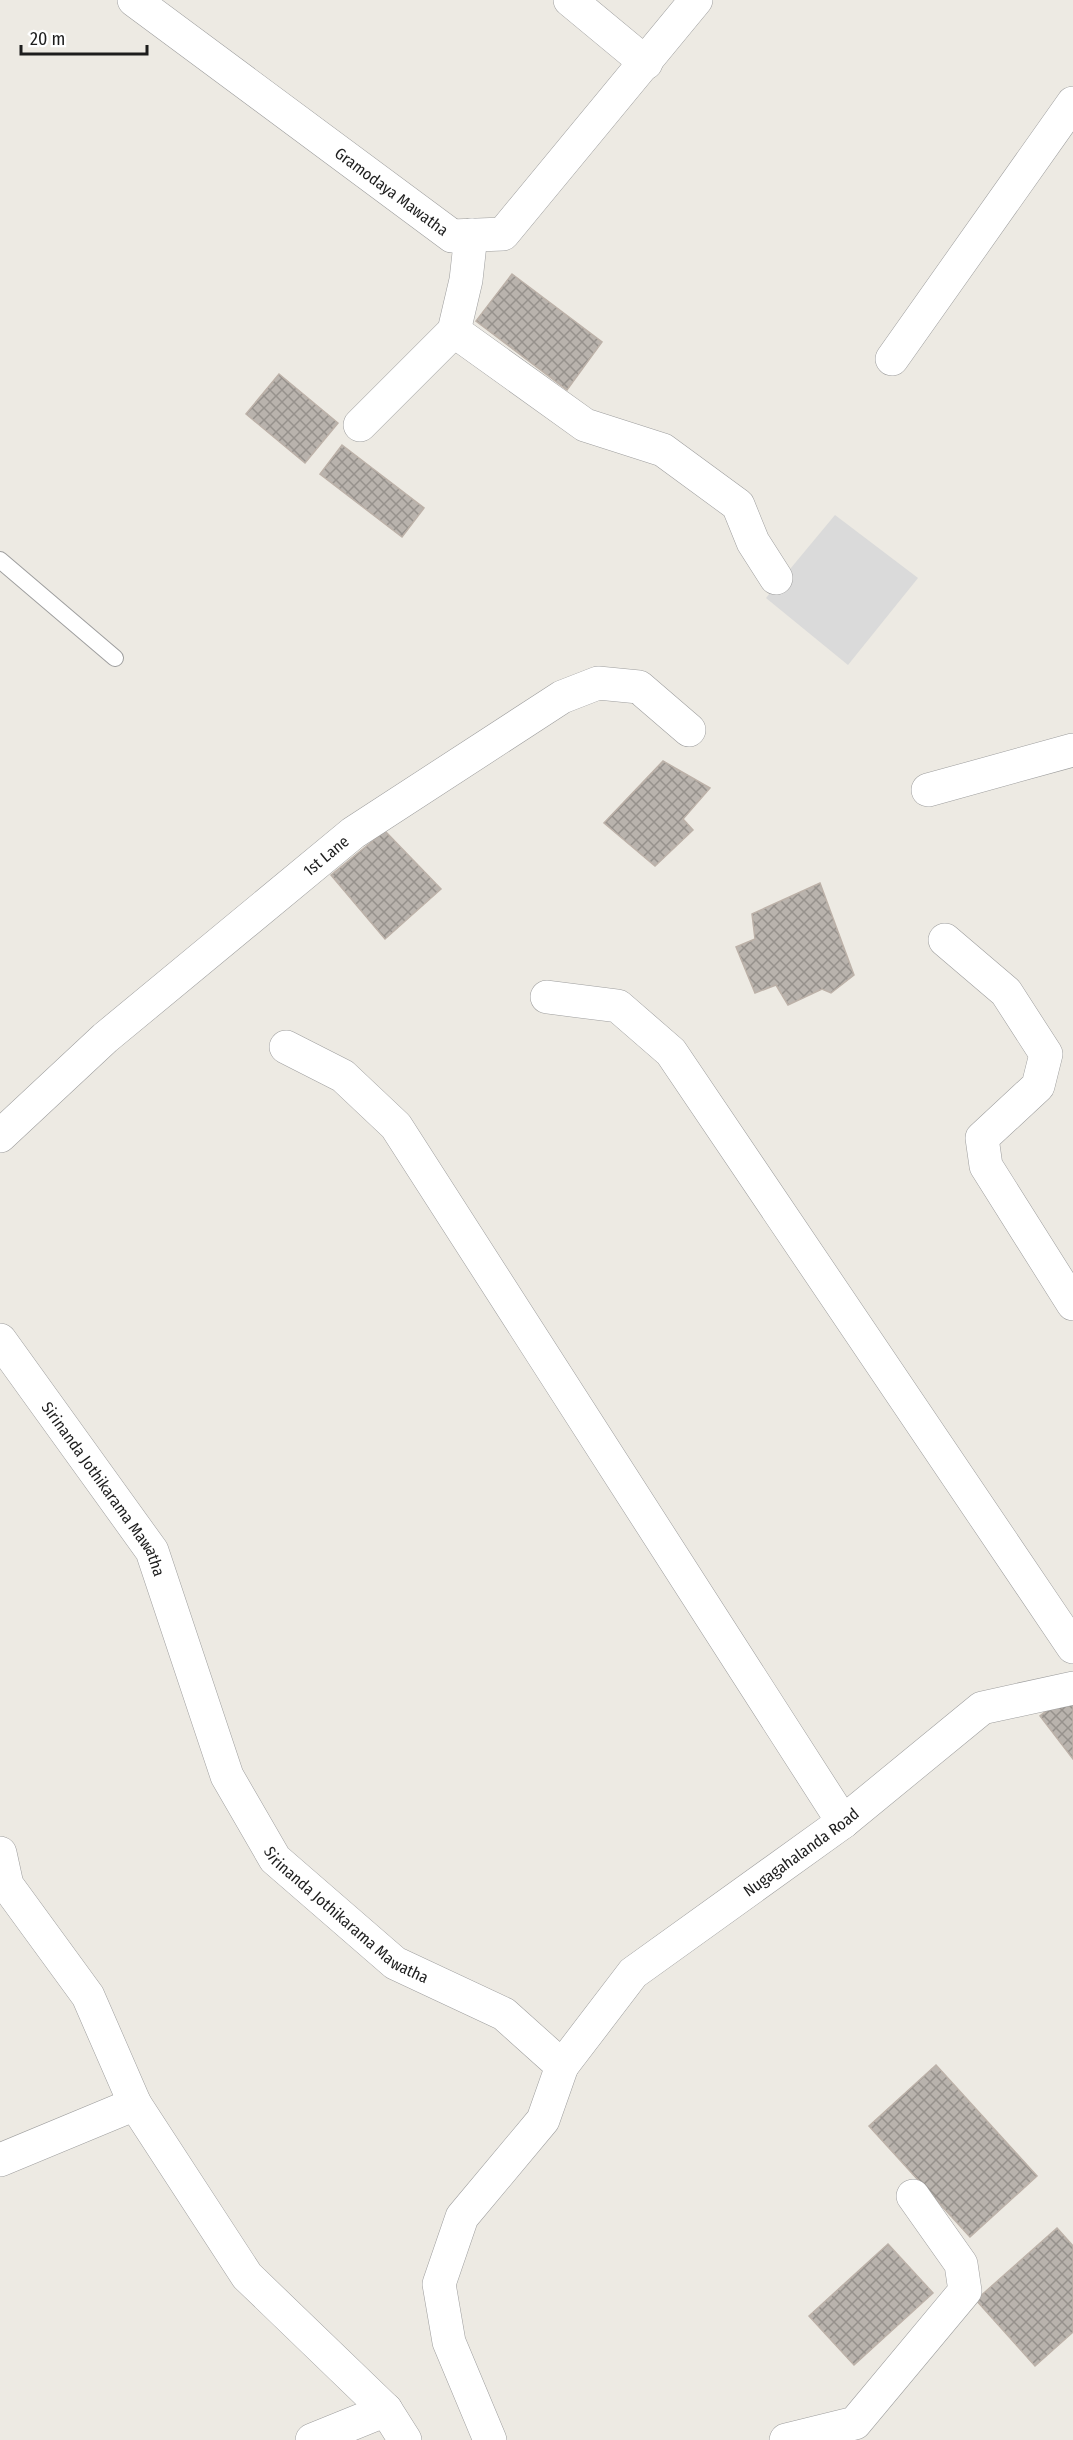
<svg xmlns="http://www.w3.org/2000/svg" width="1073" height="2440" viewBox="0 0 1073 2440" font-family="'Fira Sans Condensed',sans-serif">
  <defs>
    <pattern id="building-cross-hatch" width="8" height="8" patternUnits="userSpaceOnUse" patternTransform="scale(1.5)"><rect width="8" height="8" fill="#b9b3ad"/><path d="M0 0l8 8M0 8l8-8" fill="none" stroke="#96918c"/></pattern>
  </defs>
  <rect width="100%" height="100%" fill="#edeae3"/>
  <path fill="#dadada" d="M 835,515 L 918,578 L 848,665 L 766,598 Z"/>
  <g fill="url(#building-cross-hatch)" stroke="#bcb1a8" stroke-width="1.5">
    <path d="M 512,274 L 602,342 L 567,390 L 476,321 Z"/>
    <path d="M 279,374 L 338,423 L 305,463 L 246,414 Z"/>
    <path d="M 342,445 L 424,508 L 402,537 L 320,474 Z"/>
    <path d="M 663,761 L 710,788 L 683,819 L 693,830 L 655,866 L 604,823 Z"/>
    <path d="M 385,831 L 441,889 L 385,939 L 331,875 Z"/>
    <path d="M 820,883 L 854,975 L 831,993 L 822,989 L 788,1005 L 776,985 L 755,993 L 736,947 L 755,939 L 752,914 Z"/>
    <path d="M 1069,1693 L 1073,1698 L 1073,1759 L 1040,1716 Z"/>
    <path d="M 936,2065 L 1037,2176 L 970,2237 L 869,2126 Z"/>
    <path d="M 1057,2228 L 1073,2246 L 1073,2332 L 1035,2366 L 976,2300 Z"/>
    <path d="M 888,2244 L 933,2293 L 854,2365 L 809,2316 Z"/>
  </g>
  <g fill="none" stroke-linecap="round" stroke-linejoin="round">
    <defs>
      <path id="service" d="M 0,560 L 115,658"/>
      <g id="minor">
        <path id="s1" d="M 134,0 L 452,236 L 503,234 L 696,0"/>
        <path d="M 570,0 L 646,63"/>
        <path d="M 454,331 L 585,425 L 663,450 L 738,505 L 753,542 L 776,578"/>
        <path d="M 892,359 L 1073,103"/>
        <path d="M 360,425 L 454,331 L 466,280 L 471,235"/>
        <path d="M 928,790 L 1073,750"/>
        <path d="M 945,940 L 1006,992 L 1046,1054 L 1038,1086 L 982,1138 L 986,1166 L 1073,1304"/>
        <path d="M 547,997 L 618,1006 L 671,1052 L 1073,1647"/>
        <path d="M 286,1047 L 343,1076 L 396,1126 L 843,1822"/>
        <path id="s2" d="M 0,1136 L 105,1038 L 353,833 L 562,697 L 598,683 L 639,687 L 689,730"/>
        <path id="s3" d="M 0,1340 L 152,1551 L 227,1776 L 275,1859 L 395,1963 L 504,2014 L 562,2066 L 543,2120 L 462,2217 L 439,2284 L 449,2342 L 490,2440"/>
        <path d="M 0,1853 L 7,1885 L 88,1996 L 135,2104 L 247,2276 L 386,2410 L 405,2440"/>
        <path id="s4" d="M 562,2066 L 633,1973 L 843,1822 L 982,1708 L 1073,1688"/>
        <path d="M 0,2160 L 135,2104"/>
        <path d="M 312,2440 L 386,2410"/>
        <path d="M 786,2440 L 855,2423 L 965,2291 L 961,2264 L 913,2196"/>
      </g>
    </defs>
    <use href="#service" stroke="#9e9e9e" stroke-width="18"/>
    <use href="#minor" stroke="#9e9e9e" stroke-width="34"/>
    <use href="#service" stroke="#fff" stroke-width="16"/>
    <use href="#minor" stroke="#fff" stroke-width="33"/>
  </g>
  <g text-anchor="middle" stroke-width="4.5" stroke-linejoin="round" paint-order="stroke">
    <g font-size="16" fill="#1d1d1d" stroke="#fff">
      <text dy="6" stroke="none"><textPath href="#s1" startOffset="321">Gramodaya Mawatha</textPath></text>
      <text dy="6" stroke="none"><textPath href="#s2" startOffset="430">1st Lane</textPath></text>
      <text dy="6" stroke="none"><textPath href="#s3" startOffset="182">Sirinanda Jothikarama Mawatha</textPath></text>
      <text dy="6" stroke="none"><textPath href="#s4" startOffset="324">Nugagahalanda Road</textPath></text>
      <text dy="6" stroke="none"><textPath href="#s3" startOffset="684">Sirinanda Jothikarama Mawatha</textPath></text>
    </g>
  </g>
  <path d="M21 45v9h126v-9" fill="none" stroke="#1d1d1d" stroke-width="3"/>
  <text x="30" y="45" font-size="18" fill="#1d1d1d" stroke="#ffffff" stroke-width="4.5" paint-order="stroke">20 m</text>
</svg>
